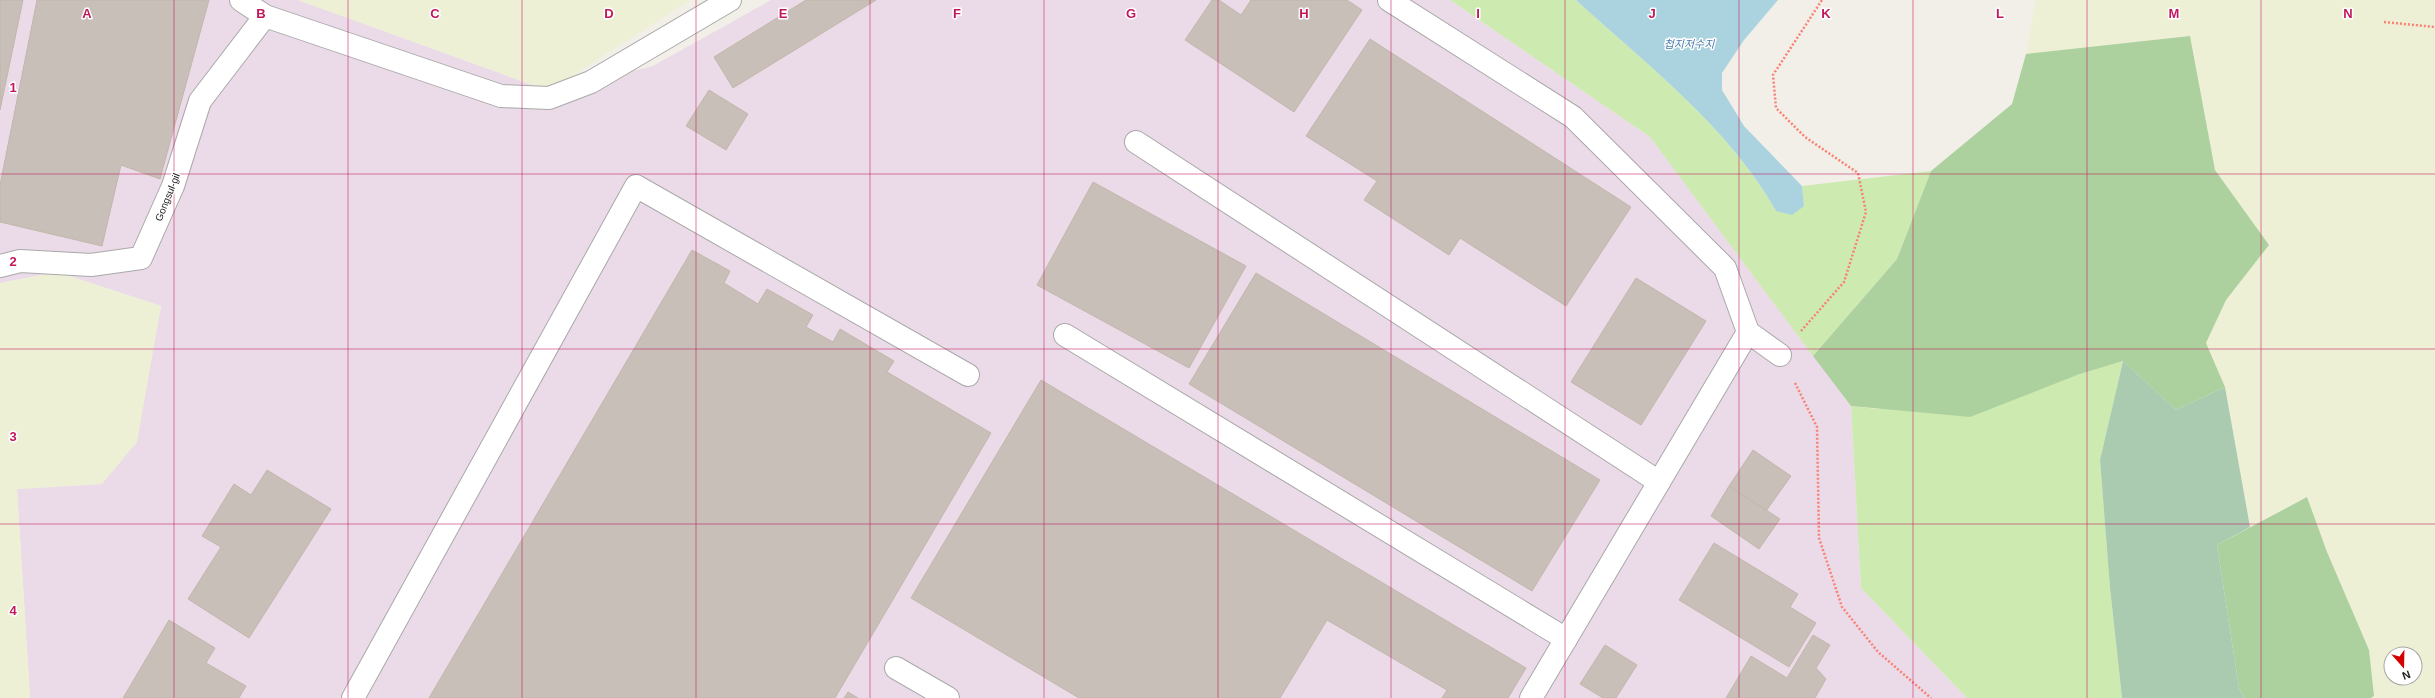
<svg xmlns="http://www.w3.org/2000/svg" width="2435" height="698" viewBox="0 0 2435 698" font-family="Arial,'Noto Sans KR',sans-serif">
  <rect width="100%" height="100%" fill="#f2efe9"/>
  <path fill="#ebdbe8" d="M 0,0 L 298,0 L 549,91 L 653,66 L 771,0 L 1450,0 L 1650,137 L 1851,406 L 1861,588 L 1967,698 L 30,698 L 17,489 L 102,484 L 153,348 L 161,306 L 57,272 L 0,283 Z"/>
  <g fill="#eef0d5" fill-rule="evenodd">
    <path d="M 298,0 L 690,0 L 549,91 Z"/>
    <path d="M 2036,0 L 2435,0 L 2435,698 L 2371,698 L 2374,696 L 2307,497 L 2250,527 L 2225,387 L 2206,343 L 2226,300 L 2269,245 L 2215,170 L 2190,36 L 2026,54 ZM 2391,654 L 2415,654 L 2415,678 L 2391,678 Z"/>
    <path d="M 57,272 L 161,306 L 137,442 L 102,484 L 17,489 L 30,698 L 0,698 L 0,283 Z"/>
  </g>
  <g fill="#cdebb0">
    <path d="M 1450,0 L 1576,0 C 1647,65 1729,127 1776,211 L 1804,206 L 1802,186 L 1931,171 L 1897,259 L 1813,356 L 1650,137 Z"/>
    <path d="M 2123,361 L 2100,460 L 2110,588 L 2122,698 L 1967,698 L 1861,588 L 1851,406 L 1877,409 L 2077,375 Z"/>
  </g>
  <g fill="#add19e">
    <path d="M 2190,36 L 2215,170 L 2269,245 L 2226,300 L 2206,343 L 2225,387 L 2176,410 L 2123,361 L 2077,375 L 1970,417 L 1851,406 L 1813,356 L 1897,259 L 1931,171 L 2012,104 L 2026,54 Z"/>
    <path d="M 2307,497 L 2327,552 L 2369,650 L 2374,696 L 2371,698 L 2244,698 L 2239,688 L 2217,545 Z"/>
  </g>
  <path fill="#aacbaf" d="M 2123,361 L 2176,410 L 2225,387 L 2250,527 L 2217,545 L 2239,688 L 2244,698 L 2122,698 L 2110,588 L 2100,460 Z"/>
  <path fill="#aad3df" d="M 1576,0 L 1778,0 L 1744,40 L 1722,73 L 1722,90 L 1744,126 L 1802,186 L 1804,206 L 1792,215 L 1776,211 C 1729,127 1647,65 1576,0 Z"/>
  <g fill="#c7bfb8" stroke="#c4b6ab">
    <path d="M 0,0 L 23,0 L 0,110 Z"/>
    <path d="M 37,0 L 209,0 L 160,179 L 121,165 L 102,246 L 0,222 L 0,185 Z"/>
    <path d="M 806,0 L 876,0 L 733,88 L 714,57 Z"/>
    <path d="M 1212,0 L 1219,0 L 1241,15 L 1251,0 L 1347,0 L 1362,10 L 1294,112 L 1185,40 Z"/>
    <path d="M 1370,39 L 1631,207 L 1566,306 L 1460,238 L 1449,255 L 1364,200 L 1377,181 L 1306,136 Z"/>
    <path d="M 709,90 L 748,114 L 726,150 L 686,126 Z"/>
    <path d="M 1093,182 L 1246,266 L 1189,368 L 1037,285 Z"/>
    <path d="M 692,250 L 730,271 L 724,283 L 758,304 L 767,289 L 813,315 L 806,327 L 833,342 L 840,329 L 894,361 L 887,372 L 991,433 L 835,698 L 429,698 Z"/>
    <path d="M 1256,273 L 1600,480 L 1532,591 L 1189,384 Z"/>
    <path d="M 1636,278 L 1706,321 L 1641,425 L 1571,382 Z"/>
    <path d="M 1041,380 L 1526,668 L 1508,698 L 1442,698 L 1447,690 L 1327,620 L 1280,698 L 1079,698 L 911,598 Z"/>
    <path d="M 1753,450 L 1791,476 L 1766,511 L 1729,486 Z"/>
    <path d="M 267,470 L 331,509 L 249,638 L 188,599 L 221,547 L 202,536 L 234,484 L 251,495 Z"/>
    <path d="M 1729,486 L 1780,519 L 1759,549 L 1711,516 Z"/>
    <path d="M 1714,543 L 1798,594 L 1790,607 L 1816,623 L 1789,667 L 1679,600 Z"/>
    <path d="M 169,620 L 215,648 L 206,663 L 246,686 L 239,698 L 123,698 Z"/>
    <path d="M 1813,635 L 1830,645 L 1816,668 L 1826,679 L 1815,698 L 1726,698 L 1751,656 L 1787,678 Z"/>
    <path d="M 1605,645 L 1637,665 L 1616,698 L 1603,698 L 1580,684 Z"/>
    <path d="M 848,692 L 858,698 L 844,698 Z"/>
  </g>
  <g fill="none" stroke-linecap="round" stroke-linejoin="round">
    <defs>
      <g id="minor">
        <path d="M 241,0 L 265,16 L 501,96 L 549,98 L 591,82 L 730,0"/>
        <path d="M 1389,0 L 1573,117 L 1725,268 L 1748,332 L 1780,355"/>
        <path d="M 1136,142 L 1659,482"/>
        <path d="M 0,266 L 20,261 L 91,265 L 141,258 L 173,186 L 200,101 L 265,16"/>
        <path d="M 1065,335 L 1566,639"/>
        <path d="M 896,668 L 948,698"/>
        <path d="M 353,698 L 636,186 L 968,375"/>
        <path d="M 1531,698 L 1748,332"/>
      </g>
    </defs>
    <use href="#minor" stroke="#a9a9a9" stroke-width="24"/>
    <g stroke="#fa8072" stroke-width="2.5" stroke-dasharray="2 2" stroke-linecap="butt">
      <path d="M 2384,22 L 2435,27"/>
      <path d="M 1801,331 L 1844,282 L 1866,212 L 1858,173 L 1805,137 L 1776,108 L 1773,75 L 1822,0"/>
      <path d="M 1795,383 L 1817,427 L 1819,538 L 1842,607 L 1878,652 L 1931,698"/>
    </g>
    <use href="#minor" stroke="#fff" stroke-width="22"/>
  </g>
  <path fill="none" stroke="#c2185b" stroke-width="1" stroke-opacity="0.55" d="M 174,0 L 174,698M 348,0 L 348,698M 522,0 L 522,698M 696,0 L 696,698M 870,0 L 870,698M 1044,0 L 1044,698M 1218,0 L 1218,698M 1391,0 L 1391,698M 1565,0 L 1565,698M 1739,0 L 1739,698M 1913,0 L 1913,698M 2087,0 L 2087,698M 2261,0 L 2261,698M 0,174 L 2435,174M 0,349 L 2435,349M 0,524 L 2435,524"/>
  <g text-anchor="middle" stroke-width="3" stroke-linejoin="round" paint-order="stroke">
    <g font-size="10" fill="#222" stroke="#fff">
      <text transform="translate(167 197) rotate(-68)" y="4">Gongsul-gil</text>
    </g>
    <g font-size="11" font-style="italic" fill="#4a7aab" stroke="#fff">
      <text x="1689" y="48">첩지저수지</text>
    </g>
  </g>
  <g font-size="13" text-anchor="middle" font-weight="bold" fill="#c2185b" stroke="#fff" stroke-width="3" stroke-linejoin="round" paint-order="stroke">
    <text x="87" y="18">A</text>
    <text x="261" y="18">B</text>
    <text x="435" y="18">C</text>
    <text x="609" y="18">D</text>
    <text x="783" y="18">E</text>
    <text x="957" y="18">F</text>
    <text x="1131" y="18">G</text>
    <text x="1304" y="18">H</text>
    <text x="1478" y="18">I</text>
    <text x="1652" y="18">J</text>
    <text x="1826" y="18">K</text>
    <text x="2000" y="18">L</text>
    <text x="2174" y="18">M</text>
    <text x="2348" y="18">N</text>
    <text x="13" y="92">1</text>
    <text x="13" y="266">2</text>
    <text x="13" y="441">3</text>
    <text x="13" y="615">4</text>
  </g>
  <g transform="translate(2403 666) rotate(160)"><circle r="19" fill="#ffffff" stroke="#a7a7a7"/>
  <path d="M0-3L7 15L0 10L-7 15Z" fill="#d40000"/>
  <text y="-6" font-size="11" font-weight="bold" text-anchor="middle" fill="#222222">N</text>
  </g>
</svg>
